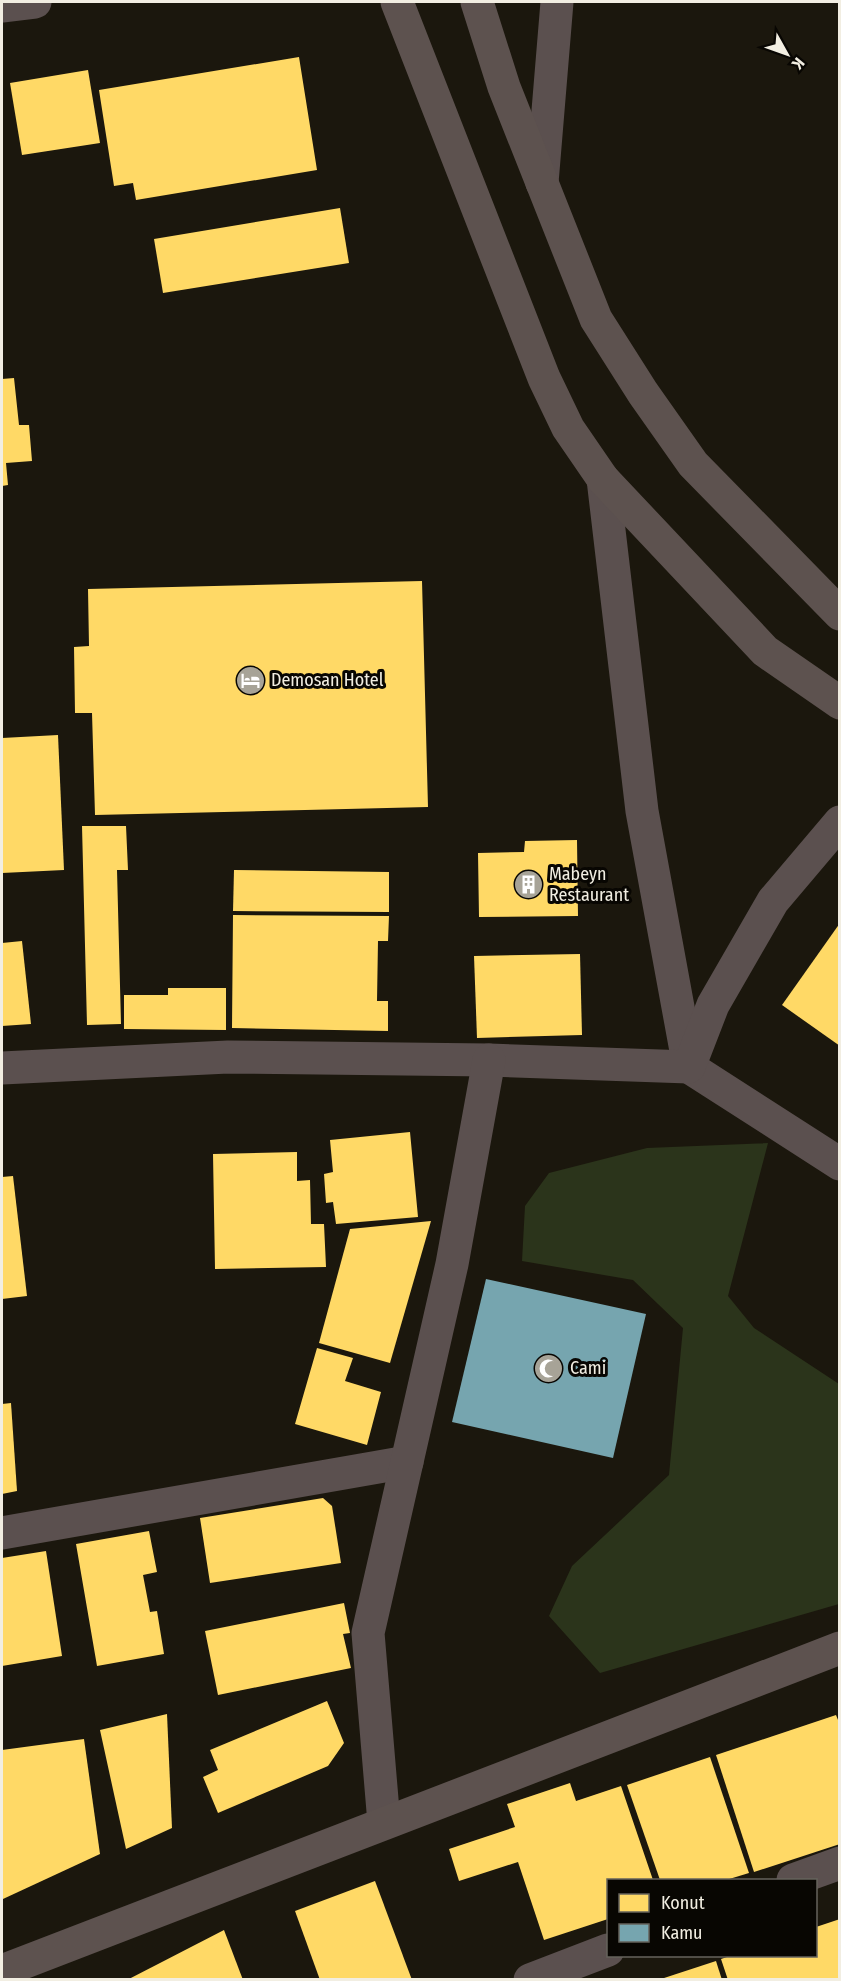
<svg xmlns="http://www.w3.org/2000/svg" width="841" height="1981" viewBox="0 0 841 1981" font-family="'Fira Sans Condensed',sans-serif">
  <rect width="100%" height="100%" fill="#1b170d"/>
  <path fill="#2b341b" d="M 768,1143 L 728,1296 L 754,1328 L 839,1384 L 839,1604 L 600,1673 L 549,1616 L 572,1566 L 669,1475 L 683,1328 L 633,1280 L 522,1261 L 525,1206 L 549,1173 L 647,1148 Z"/>
  <g fill="#ffd966">
    <path d="M 299,57 L 317,170 L 136,200 L 133,183 L 114,186 L 99,90 Z"/>
    <path d="M 88,70 L 100,143 L 22,155 L 10,83 Z"/>
    <path d="M 340,208 L 349,263 L 163,293 L 154,239 Z"/>
    <path d="M 14,378 L 19,425 L 29,425 L 32,461 L 6,463 L 8,485 L 2,486 L 2,379 Z"/>
    <path d="M 422,581 L 428,807 L 95,815 L 92,713 L 75,713 L 74,647 L 89,646 L 88,589 Z"/>
    <path d="M 58,735 L 64,870 L 2,873 L 2,738 Z"/>
    <path d="M 82,826 L 126,826 L 128,870 L 117,870 L 121,1024 L 87,1025 Z"/>
    <path d="M 577,840 L 578,916 L 479,917 L 478,853 L 524,852 L 525,841 Z"/>
    <path d="M 234,870 L 389,872 L 389,912 L 233,911 Z"/>
    <path d="M 233,915 L 389,916 L 388,941 L 378,941 L 377,1001 L 388,1001 L 388,1031 L 232,1028 Z"/>
    <path d="M 840,923 L 840,1046 L 782,1005 Z"/>
    <path d="M 22,941 L 31,1024 L 2,1026 L 2,943 Z"/>
    <path d="M 580,954 L 582,1035 L 477,1038 L 474,956 Z"/>
    <path d="M 168,988 L 226,988 L 226,1030 L 124,1029 L 124,995 L 168,995 Z"/>
    <path d="M 410,1132 L 418,1217 L 336,1224 L 333,1202 L 326,1203 L 324,1174 L 333,1172 L 330,1140 Z"/>
    <path d="M 297,1152 L 297,1181 L 310,1180 L 311,1224 L 324,1224 L 326,1267 L 215,1269 L 213,1154 Z"/>
    <path d="M 13,1176 L 27,1296 L 2,1299 L 2,1177 Z"/>
    <path d="M 431,1221 L 390,1363 L 319,1343 L 350,1229 Z"/>
    <path d="M 317,1348 L 353,1358 L 345,1381 L 381,1392 L 367,1445 L 295,1424 Z"/>
    <path d="M 11,1403 L 17,1491 L 2,1494 L 2,1404 Z"/>
    <path d="M 323,1498 L 332,1506 L 341,1563 L 210,1583 L 200,1518 Z"/>
    <path d="M 149,1531 L 157,1572 L 143,1575 L 150,1612 L 157,1611 L 164,1654 L 97,1666 L 76,1544 Z"/>
    <path d="M 46,1551 L 62,1656 L 2,1666 L 2,1558 Z"/>
    <path d="M 344,1603 L 350,1633 L 343,1634 L 351,1668 L 218,1695 L 205,1631 Z"/>
    <path d="M 327,1701 L 344,1743 L 328,1766 L 218,1813 L 203,1777 L 218,1770 L 210,1750 Z"/>
    <path d="M 167,1714 L 172,1828 L 126,1849 L 100,1730 Z"/>
    <path d="M 836,1715 L 840,1725 L 840,1844 L 754,1872 L 716,1755 Z"/>
    <path d="M 84,1739 L 100,1854 L 3,1899 L 2,1750 Z"/>
    <path d="M 710,1757 L 749,1873 L 726,1880 L 660,1880 L 627,1785 Z"/>
    <path d="M 570,1783 L 576,1801 L 621,1786 L 653,1880 L 608,1880 L 608,1919 L 544,1940 L 518,1862 L 459,1881 L 449,1849 L 515,1827 L 507,1804 Z"/>
    <path d="M 375,1881 L 412,1980 L 320,1980 L 295,1911 Z"/>
    <path d="M 840,1919 L 840,1980 L 728,1980 L 721,1959 L 730,1956 L 816,1956 L 816,1927 Z"/>
    <path d="M 224,1930 L 243,1980 L 127,1980 Z"/>
    <path d="M 716,1961 L 722,1980 L 661,1980 L 661,1979 Z"/>
  </g>
  <path fill="#76a5af" d="M 486,1279 L 646,1314 L 613,1458 L 452,1422 Z"/>
  <g fill="none" stroke-linecap="round" stroke-linejoin="round">
    <g stroke="#5b504f" stroke-width="33">
      <path d="M 2,6 L 35,2"/>
      <path d="M 542,183 L 557,2"/>
      <path d="M 603,479 L 642,811 L 689,1067 L 840,1164"/>
      <path d="M 2,1068 L 228,1057 L 489,1060 L 689,1067 L 713,1005 L 773,901 L 840,822"/>
      <path d="M 2,1533 L 407,1462"/>
      <path d="M 384,1823 L 368,1633 L 452,1264 L 489,1060"/>
      <path d="M 793,1880 L 840,1863"/>
      <path d="M 530,1980 L 608,1950"/>
    </g>
    <g stroke="#5d524f" stroke-width="33">
      <path d="M 397,2 L 544,378 L 568,428 L 603,479 L 765,651 L 840,703"/>
      <path d="M 477,2 L 504,87 L 596,319 L 643,393 L 693,464 L 840,614"/>
      <path d="M 2,1971 L 840,1648"/>
    </g>
  </g>
  <defs>
    <symbol id="hotel-disc" viewBox="-11 -11 22 22"><circle r="9.5" fill="#a7a397" stroke="#080602"/><path d="M-6-4.5h1.5V1H6V5H4.5V3h-9V5H-6ZM-4 0a1.8 1.8 0 1 1 3.6 0ZM.5 0V-2.5h3Q6-2.5 6 0Z" fill="#fff"/></symbol>
    <symbol id="building-disc" viewBox="-11 -11 22 22"><circle r="9.5" fill="#a7a397" stroke="#080602"/><path d="M-4-6H4V6H1V3H-1V6H-4ZM-2.5-4.3h1.7v1.8h-1.7ZM.8-4.3h1.7v1.8H.8ZM-2.5-1h1.7V.8h-1.7ZM.8-1h1.7V.8H.8Z" fill="#fff"/></symbol>
    <symbol id="mosque-disc" viewBox="-11 -11 22 22"><circle r="9.5" fill="#a7a397" stroke="#080602"/><path d="M3.5-4.9A6 6 0 1 0 3.5 4.9A5 5 0 1 1 3.5-4.9Z" fill="#fff"/></symbol>
  </defs>
  <g fill-rule="evenodd">
    <use href="#hotel-disc" x="234" y="664" width="33" height="33"/>
    <use href="#building-disc" x="512" y="868" width="33" height="33"/>
    <use href="#mosque-disc" x="532" y="1352" width="33" height="33"/>
  </g>
  <g text-anchor="middle" stroke-width="6" stroke-linejoin="round" paint-order="stroke">
    <g font-size="18" fill="#f2eee2" stroke="#080602" text-anchor="start">
      <text x="271" y="686">Demosan Hotel</text>
      <text x="549" y="880">Mabeyn<tspan x="549" dy="21">Restaurant</tspan></text>
      <text x="570" y="1374">Cami</text>
    </g>
  </g>
  <rect width="841" height="1981" fill="none" stroke="#f2eee2" stroke-width="6"/>
  <rect x="607" y="1879" width="210" height="78" fill="#080602" stroke="#66635c" stroke-width="1.5"/>
  <rect x="619" y="1894" width="30" height="18" fill="#ffd966" stroke="#66635c" stroke-width="1.5"/>
  <text x="661" y="1909" font-size="18" fill="#f2eee2">Konut</text>
  <rect x="619" y="1924" width="30" height="18" fill="#76a5af" stroke="#66635c" stroke-width="1.5"/>
  <text x="661" y="1939" font-size="18" fill="#f2eee2">Kamu</text>
  <g transform="translate(787 54) rotate(130)" stroke="#080602" stroke-width="4.5" paint-order="stroke">
  <path d="M0-4.5L10 22L0 15L-10 22Z" fill="#f2eee2"/>
  <text y="-9" font-size="16" font-weight="bold" text-anchor="middle" fill="#f2eee2">K</text>
  </g>
</svg>
